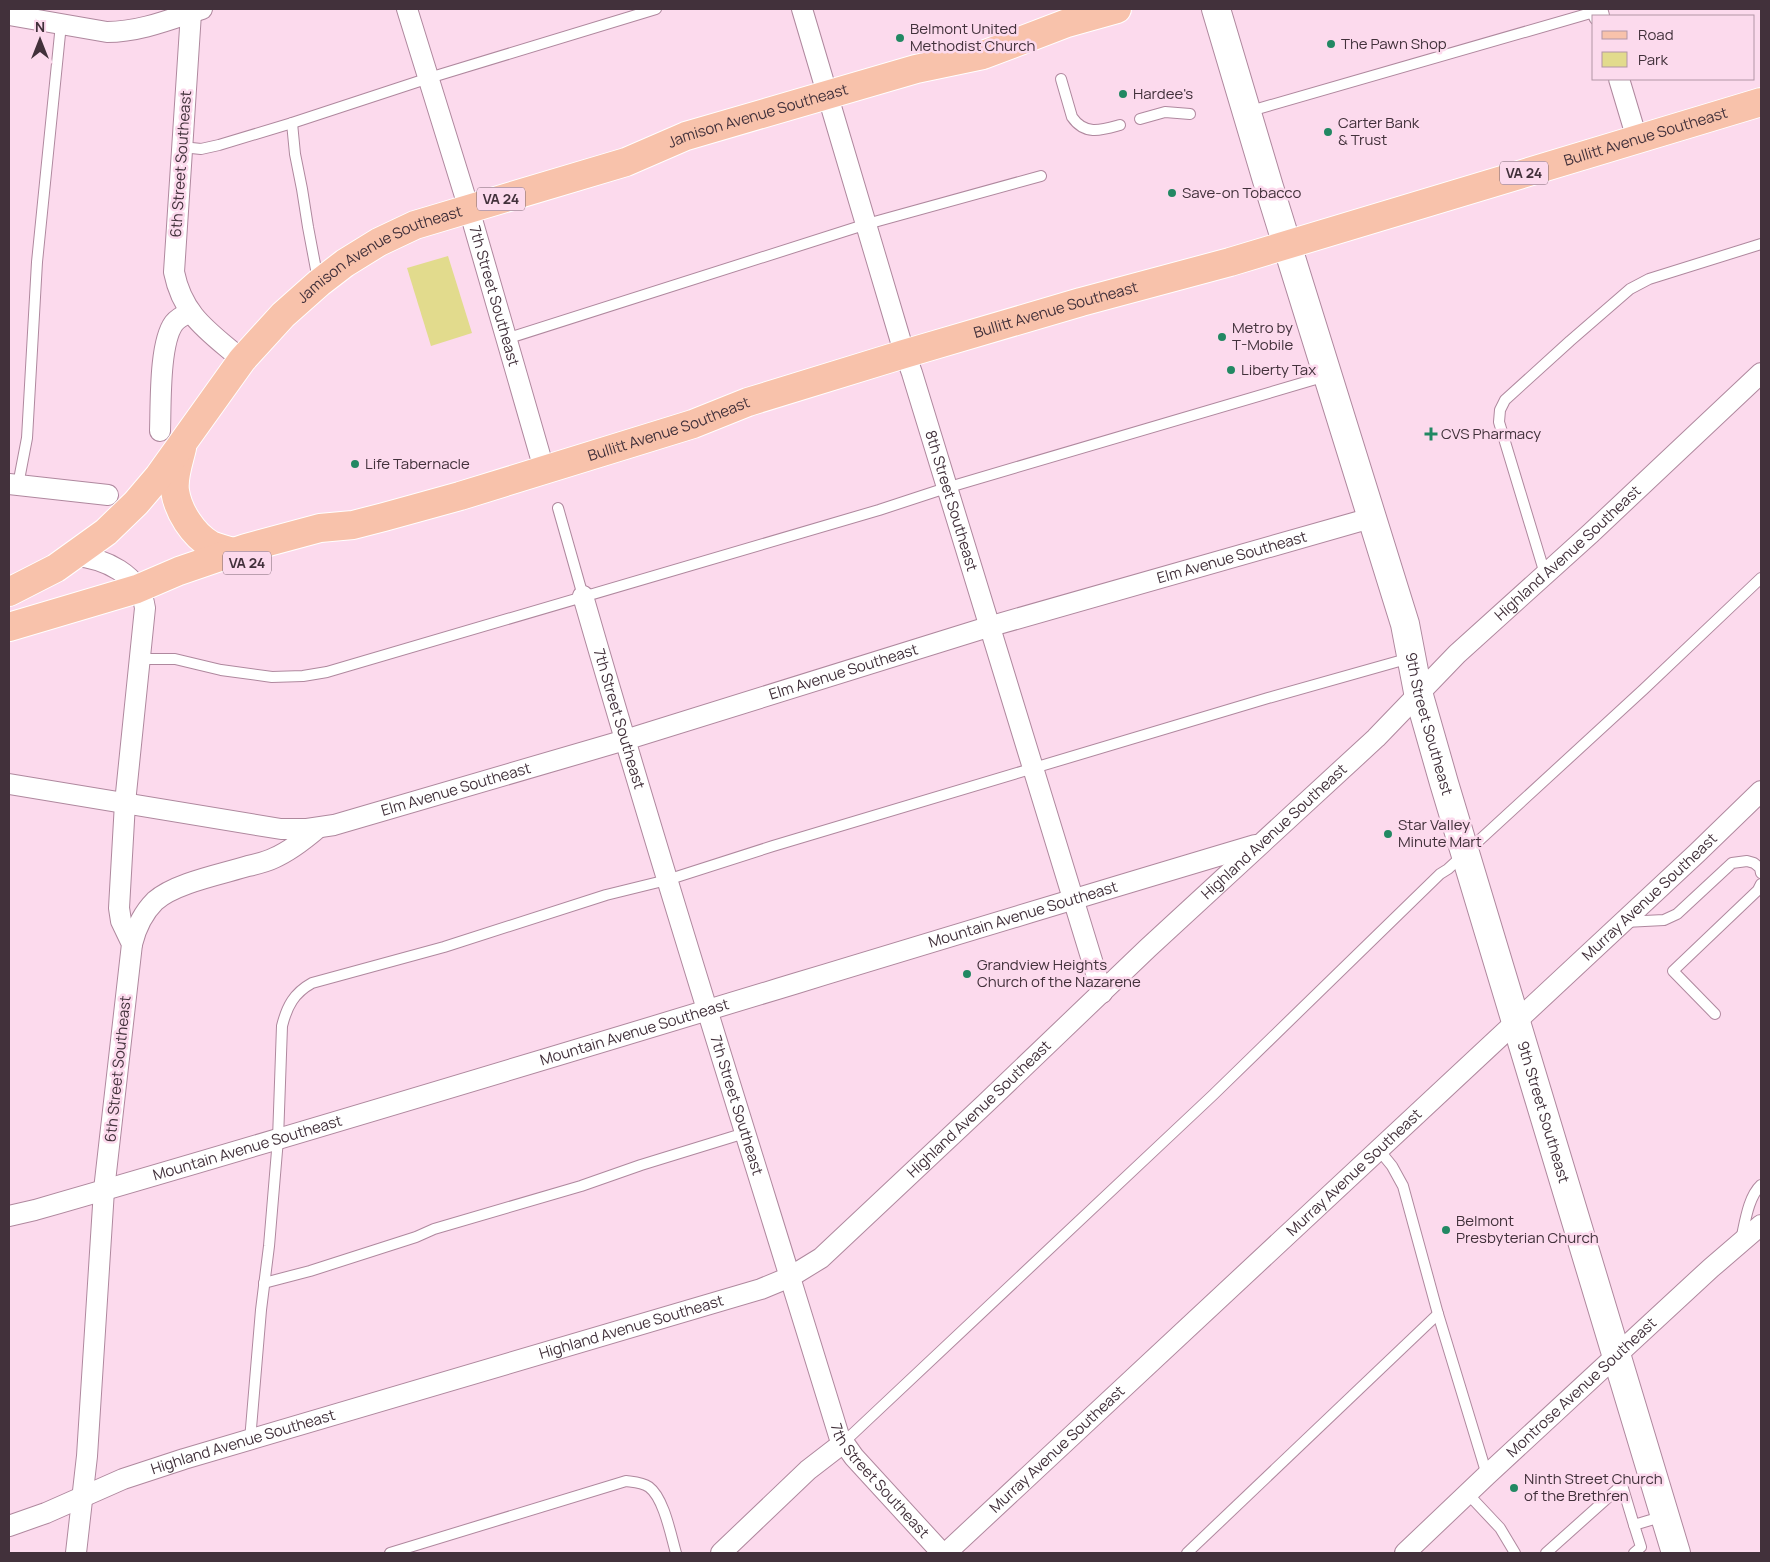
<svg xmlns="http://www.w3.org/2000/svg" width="1770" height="1562" viewBox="0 0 1770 1562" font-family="Manrope,sans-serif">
  <rect width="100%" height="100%" fill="#fcdaed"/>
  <path fill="#e2db8d" d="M 448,256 L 472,333 L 431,346 L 407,268 Z"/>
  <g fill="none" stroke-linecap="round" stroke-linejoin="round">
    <defs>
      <g id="lane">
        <path d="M 1061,79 L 1072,117 C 1085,136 1102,130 1120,125"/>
        <path d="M 1247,112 L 1601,10"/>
        <path d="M 1140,119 L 1165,112 L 1190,114"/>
        <path d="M 292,123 L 295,154 L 302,189 L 308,227 L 318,280"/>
        <path d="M 182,147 L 201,149 L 219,145 L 292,123 L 429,78 L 656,9"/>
        <path d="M 506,339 L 867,224 L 1041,176"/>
        <path d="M 18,485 L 27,438 L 37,262 L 61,24"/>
        <path d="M 558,508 L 583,596"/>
        <path d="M 1545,574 L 1499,422 L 1500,410 L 1505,400 L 1570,341 L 1630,289 L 1649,279 L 1761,244"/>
        <path d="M 140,659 L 175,659 L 221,670 L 272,677 L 303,676 L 327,672 L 879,510 L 946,488 L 1326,376"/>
        <path d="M 1625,922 L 1664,920 L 1677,914 L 1732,863 L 1747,861 L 1754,863 L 1760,868 L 1761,873"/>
        <path d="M 1715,1014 L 1673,971 L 1758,890 L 1761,884"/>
        <path d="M 1379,1150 L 1392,1166 L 1403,1186 L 1438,1314 L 1487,1475"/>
        <path d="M 1741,1240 C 1745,1223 1748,1197 1761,1185"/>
        <path d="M 264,1283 L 310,1271 L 416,1237 L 434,1229 L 581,1186 L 641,1165 L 745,1133"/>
        <path d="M 250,1440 L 261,1310 L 269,1246 L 278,1139 L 282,1026 C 287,1006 294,993 312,983 L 444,947 L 606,895 L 667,880 L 773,846 L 1268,698 L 1410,658"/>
        <path d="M 843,1443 L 1213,1095 L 1440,874 L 1448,869 L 1644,689 L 1761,578"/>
        <path d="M 1468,1494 L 1500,1528 L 1515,1553"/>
        <path d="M 390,1553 L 626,1481 C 634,1482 642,1482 649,1487 C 664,1498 671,1536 676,1553"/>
        <path d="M 1187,1553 L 1438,1314"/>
        <path d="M 1546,1553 L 1622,1485 L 1634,1525 L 1664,1516"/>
        <path d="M 1634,1553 L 1641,1547 L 1634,1525"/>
      </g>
      <g id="street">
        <path id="s1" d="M 407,9 L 469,209 L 544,469"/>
        <path id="s2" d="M 802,9 L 901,342 L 912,373 L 1102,993"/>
        <path d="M 1597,9 L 1599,16"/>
        <path d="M 191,13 L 174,272 C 183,317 210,332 242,360"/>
        <path d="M 9,15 L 107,32 C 140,32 171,19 202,9"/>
        <path d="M 1619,79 L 1637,139"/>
        <path d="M 160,431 C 161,405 159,343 174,323 C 178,318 184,315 190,312"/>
        <path d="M 9,484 L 108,495"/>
        <path d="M 74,556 C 104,558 140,574 145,608 L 125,803 L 119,908 L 121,921 L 132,944 L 104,1190 L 87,1456 L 76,1553"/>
        <path id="s3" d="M 583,596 C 664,877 753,1156 839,1436 L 854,1457 L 942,1553"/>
        <path id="s4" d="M 9,784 L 281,829 L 307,829 L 334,825 L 625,740 L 988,627 L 1371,518"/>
        <path d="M 132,944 C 136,928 143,913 155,901 C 175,883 222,874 248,866 C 257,864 266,862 274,858 C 290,851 304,840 318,828"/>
        <path id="s5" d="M 9,1216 L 35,1210 C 443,1093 848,966 1255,845"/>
        <path id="s6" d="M 9,1526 L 46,1513 L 123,1479 L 184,1459 L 761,1289 L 790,1277 L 821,1258 L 985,1104 L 1148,948 L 1376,738 L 1457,654 L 1591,533 L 1761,373"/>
        <path d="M 721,1553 L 808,1470 L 843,1443"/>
        <path id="s7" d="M 946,1553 L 1697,853 L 1761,791"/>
        <path id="s8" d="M 1405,1553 L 1487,1475 L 1711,1268 L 1761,1225"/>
      </g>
      <g id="secondary">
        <path id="s9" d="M 1216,9 L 1269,187 L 1405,624 L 1418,692 L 1444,783 L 1676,1553"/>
      </g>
      <g id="primary">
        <path d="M 182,448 C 179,461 173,477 175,491 C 178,511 193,535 211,545 C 218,548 226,550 234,552"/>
        <path id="s10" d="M 9,592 L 56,568 L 106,532 L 136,503 L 159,476 L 242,360 L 283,315 L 319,283 L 345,263 L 379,242 L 415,225 L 626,162 L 686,136 L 916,69 L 983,55 L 1067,23 L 1117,9"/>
        <path id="s11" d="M 9,627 L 137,589 L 179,571 L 246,548 L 320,528 L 353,525 L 384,517 L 460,496 L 693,424 L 748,402 L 904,354 L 1081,302 L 1230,262 L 1761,102"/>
      </g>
    </defs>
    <use href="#lane" stroke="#af889e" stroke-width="12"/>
    <use href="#street" stroke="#af889e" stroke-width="22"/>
    <use href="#secondary" stroke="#af889e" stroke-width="30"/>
    <use href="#primary" stroke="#fff" stroke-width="30"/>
    <use href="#lane" stroke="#fff" stroke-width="10"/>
    <use href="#street" stroke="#fff" stroke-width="20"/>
    <use href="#secondary" stroke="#fff" stroke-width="28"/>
    <use href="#primary" stroke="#f8c2ab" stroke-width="28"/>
  </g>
  <g fill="#228863" stroke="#fcdaed" stroke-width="2">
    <circle cx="900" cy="38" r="5"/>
    <circle cx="1331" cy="44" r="5"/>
    <circle cx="1123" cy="94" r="5"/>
    <circle cx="1328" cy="132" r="5"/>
    <circle cx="1172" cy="193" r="5"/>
    <circle cx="1222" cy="337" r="5"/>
    <circle cx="1231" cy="370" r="5"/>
    <path d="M1428.5 426.5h5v5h5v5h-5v5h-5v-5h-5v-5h5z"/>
    <circle cx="355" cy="464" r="5"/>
    <circle cx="1388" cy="834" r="5"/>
    <circle cx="967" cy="974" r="5"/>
    <circle cx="1446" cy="1230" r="5"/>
    <circle cx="1514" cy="1488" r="5"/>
  </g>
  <g text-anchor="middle" stroke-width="5" stroke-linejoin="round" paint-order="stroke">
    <g fill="#fcdaed" stroke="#7a6470" stroke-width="1">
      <rect x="1500" y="161.5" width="48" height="23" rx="4"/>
      <rect x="477" y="187.5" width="48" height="23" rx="4"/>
      <rect x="223" y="551.5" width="48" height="23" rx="4"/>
    </g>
    <g font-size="14" font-weight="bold" fill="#42313b">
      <text x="1524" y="178">VA 24</text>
      <text x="501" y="204">VA 24</text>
      <text x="247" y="568">VA 24</text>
    </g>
    <g font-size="15" fill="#42313b" stroke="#fcdaed" text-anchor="start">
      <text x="910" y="34">Belmont United<tspan x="910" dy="17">Methodist Church</tspan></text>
      <text x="1341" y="49">The Pawn Shop</text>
      <text x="1133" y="99">Hardee's</text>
      <text x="1338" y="128">Carter Bank<tspan x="1338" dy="17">&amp; Trust</tspan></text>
      <text x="1182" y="198">Save-on Tobacco</text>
      <text x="1232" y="333">Metro by<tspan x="1232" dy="17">T-Mobile</tspan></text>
      <text x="1241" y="375">Liberty Tax</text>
      <text x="1441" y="439">CVS Pharmacy</text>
      <text x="365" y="469">Life Tabernacle</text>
      <text x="1398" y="830">Star Valley<tspan x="1398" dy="17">Minute Mart</tspan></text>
      <text x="977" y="970">Grandview Heights<tspan x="977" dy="17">Church of the Nazarene</tspan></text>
      <text x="1456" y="1226">Belmont<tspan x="1456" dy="17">Presbyterian Church</tspan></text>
      <text x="1524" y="1484">Ninth Street Church<tspan x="1524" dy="17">of the Brethren</tspan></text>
    </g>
    <g font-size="15" fill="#42313b" stroke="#fcdaed">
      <text dy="5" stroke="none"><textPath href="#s10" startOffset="916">Jamison Avenue Southeast</textPath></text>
      <text dy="5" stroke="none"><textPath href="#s11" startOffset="1710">Bullitt Avenue Southeast</textPath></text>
      <text transform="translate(181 164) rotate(-86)" y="5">6th Street Southeast</text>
      <text dy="5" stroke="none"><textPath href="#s10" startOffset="511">Jamison Avenue Southeast</textPath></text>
      <text dy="5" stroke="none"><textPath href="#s1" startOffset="300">7th Street Southeast</textPath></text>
      <text dy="5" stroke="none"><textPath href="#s11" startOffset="1095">Bullitt Avenue Southeast</textPath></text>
      <text dy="5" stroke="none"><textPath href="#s11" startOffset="690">Bullitt Avenue Southeast</textPath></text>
      <text dy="5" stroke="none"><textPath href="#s2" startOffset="514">8th Street Southeast</textPath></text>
      <text dy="5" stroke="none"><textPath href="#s6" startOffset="1884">Highland Avenue Southeast</textPath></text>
      <text dy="5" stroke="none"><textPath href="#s4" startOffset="1266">Elm Avenue Southeast</textPath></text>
      <text dy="5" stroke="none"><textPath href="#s4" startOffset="861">Elm Avenue Southeast</textPath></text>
      <text dy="5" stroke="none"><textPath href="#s3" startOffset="128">7th Street Southeast</textPath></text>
      <text dy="5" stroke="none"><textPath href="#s9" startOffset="746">9th Street Southeast</textPath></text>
      <text dy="5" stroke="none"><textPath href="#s4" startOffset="456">Elm Avenue Southeast</textPath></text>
      <text dy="5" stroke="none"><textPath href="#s6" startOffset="1479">Highland Avenue Southeast</textPath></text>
      <text dy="5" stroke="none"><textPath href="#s7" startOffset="962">Murray Avenue Southeast</textPath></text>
      <text dy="5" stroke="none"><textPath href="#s5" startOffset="1058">Mountain Avenue Southeast</textPath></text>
      <text dy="5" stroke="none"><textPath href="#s5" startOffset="652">Mountain Avenue Southeast</textPath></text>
      <text transform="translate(118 1069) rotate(-84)" y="5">6th Street Southeast</text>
      <text dy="5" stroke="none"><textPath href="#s3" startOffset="532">7th Street Southeast</textPath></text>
      <text dy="5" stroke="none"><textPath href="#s6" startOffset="1074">Highland Avenue Southeast</textPath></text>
      <text dy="5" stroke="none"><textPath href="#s9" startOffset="1151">9th Street Southeast</textPath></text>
      <text dy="5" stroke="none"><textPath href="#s5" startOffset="248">Mountain Avenue Southeast</textPath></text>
      <text dy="5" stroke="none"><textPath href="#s7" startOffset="558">Murray Avenue Southeast</textPath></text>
      <text dy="5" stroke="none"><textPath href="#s6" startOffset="654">Highland Avenue Southeast</textPath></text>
      <text dy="5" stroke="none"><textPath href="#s8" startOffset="242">Montrose Avenue Southeast</textPath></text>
      <text dy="5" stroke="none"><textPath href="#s6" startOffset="249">Highland Avenue Southeast</textPath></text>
      <text dy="5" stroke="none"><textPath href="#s7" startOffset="152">Murray Avenue Southeast</textPath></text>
      <text dy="5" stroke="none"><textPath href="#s3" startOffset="938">7th Street Southeast</textPath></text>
    </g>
  </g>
  <rect width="1770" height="1562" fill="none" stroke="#42313b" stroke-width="20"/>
  <rect x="1592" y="15" width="162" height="65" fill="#fcdaed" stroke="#b296a6"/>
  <rect x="1602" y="31" width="25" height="8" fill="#f8c2ab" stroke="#b296a6"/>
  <text x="1638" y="40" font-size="15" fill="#42313b">Road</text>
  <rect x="1602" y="52" width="25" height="15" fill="#e2db8d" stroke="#b296a6"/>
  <text x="1638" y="65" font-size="15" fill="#42313b">Park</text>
  <g transform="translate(40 40)" stroke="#fcdaed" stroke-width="4" paint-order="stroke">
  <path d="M0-4L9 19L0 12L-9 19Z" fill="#42313b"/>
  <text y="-8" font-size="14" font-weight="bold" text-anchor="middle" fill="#42313b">N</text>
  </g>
</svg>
